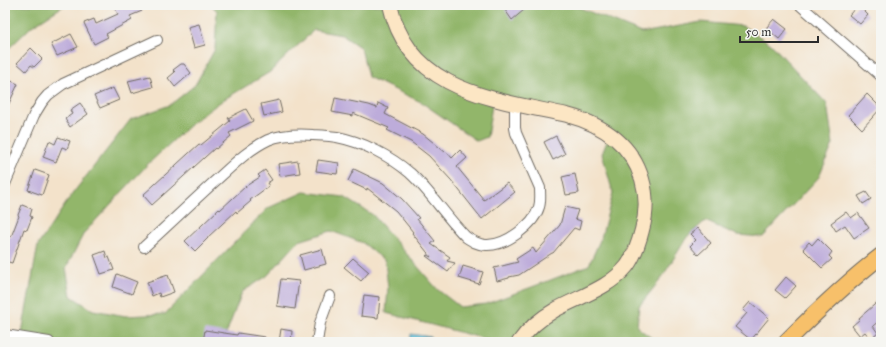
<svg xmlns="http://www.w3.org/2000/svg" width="886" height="347" viewBox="0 0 886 347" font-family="'IM FELL Great Primer',serif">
  <rect width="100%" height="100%" fill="#f6f6f2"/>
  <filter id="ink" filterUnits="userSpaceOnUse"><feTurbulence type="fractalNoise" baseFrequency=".025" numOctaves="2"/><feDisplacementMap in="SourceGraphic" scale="8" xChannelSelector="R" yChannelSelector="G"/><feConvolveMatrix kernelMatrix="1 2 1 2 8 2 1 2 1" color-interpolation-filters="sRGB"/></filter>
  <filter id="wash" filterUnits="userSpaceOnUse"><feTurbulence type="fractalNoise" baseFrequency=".012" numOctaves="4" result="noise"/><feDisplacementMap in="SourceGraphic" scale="16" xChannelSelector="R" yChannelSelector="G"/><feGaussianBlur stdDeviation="0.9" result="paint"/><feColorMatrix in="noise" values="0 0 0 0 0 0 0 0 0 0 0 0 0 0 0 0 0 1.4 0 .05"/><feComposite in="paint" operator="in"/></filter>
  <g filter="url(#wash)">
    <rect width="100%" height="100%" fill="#f3e2ca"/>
    <g fill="#92b66a" stroke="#5e704a" fill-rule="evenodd">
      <path d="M 5,5 L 65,5 L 32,26 L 5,52 Z"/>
      <path d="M 211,5 L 573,5 L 642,33 L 701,22 L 743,26 L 771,44 L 827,104 L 833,144 L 819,177 L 763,237 L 737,235 L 705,221 L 687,237 L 661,279 L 639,306 L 637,327 L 653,339 L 669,340 L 673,342 L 497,342 L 386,313 L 388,288 L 385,261 L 363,243 L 331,231 L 299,241 L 267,276 L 242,292 L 223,342 L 49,342 L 21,338 L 38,245 L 73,193 L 131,119 L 170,105 L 195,85 L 215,49 L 217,11 ZM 314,30 L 342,35 L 361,48 L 368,77 L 421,102 L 477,141 L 487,137 L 493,99 L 610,134 L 602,154 L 613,193 L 601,238 L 589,265 L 548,281 L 486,304 L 460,307 L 438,290 L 373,215 L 344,197 L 304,192 L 268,208 L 165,314 L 126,316 L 93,310 L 71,296 L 66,268 L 84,233 L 147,165 L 193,122 L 223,100 L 270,72 Z"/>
    </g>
    <path fill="#54b8d3" stroke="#40727f" d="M 411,334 L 431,337 L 430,342 L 410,342 Z"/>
    <g id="blocks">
      <g fill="#bdacda">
        <path d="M 113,5 L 139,5 L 142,11 L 130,16 L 132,20 L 106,34 L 108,37 L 94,44 L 84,23 L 94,19 L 96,24 L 118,14 Z"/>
        <path d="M 511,5 L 530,5 L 512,20 L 505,10 Z"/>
        <path d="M 858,5 L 868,15 L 860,24 L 849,15 Z"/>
        <path d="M 774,19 L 787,29 L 779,39 L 766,28 Z"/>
        <path d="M 199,24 L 205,45 L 194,48 L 188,27 Z"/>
        <path d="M 71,34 L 78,47 L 57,56 L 51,44 Z"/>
        <path d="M 31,48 L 42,59 L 34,67 L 31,65 L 26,71 L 17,63 Z"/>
        <path d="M 181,64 L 184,64 L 191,73 L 175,87 L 168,78 L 175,72 L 173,70 Z"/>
        <path d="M 150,76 L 153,87 L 132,93 L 128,81 Z"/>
        <path d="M 5,78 L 18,84 L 5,112 Z"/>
        <path d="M 113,88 L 119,100 L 100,108 L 94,96 Z"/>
        <path d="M 867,94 L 881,108 L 862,129 L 848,115 Z"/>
        <path d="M 335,98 L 369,105 L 377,108 L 378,103 L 388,108 L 385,114 L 423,134 L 445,152 L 446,151 L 452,158 L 460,150 L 467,158 L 457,167 L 484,200 L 507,183 L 515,192 L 482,219 L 451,180 L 429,156 L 411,142 L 387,130 L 389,128 L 353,113 L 353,116 L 332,112 Z"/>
        <path d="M 279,100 L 282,112 L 264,116 L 261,104 Z"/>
        <path d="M 80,103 L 88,114 L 70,127 L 65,119 L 72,114 L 70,110 Z"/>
        <path d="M 246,109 L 253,121 L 229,133 L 231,136 L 216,149 L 215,148 L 152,205 L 143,195 L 199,144 L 201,145 L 230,121 L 228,118 Z"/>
        <path d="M 556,136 L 565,154 L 553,160 L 544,142 Z"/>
        <path d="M 58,137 L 70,141 L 67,149 L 62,147 L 56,162 L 43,157 L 49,141 L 55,144 Z"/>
        <path d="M 318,160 L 339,163 L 337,174 L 316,171 Z"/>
        <path d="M 298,161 L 300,173 L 280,176 L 278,164 Z"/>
        <path d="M 354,169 L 383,183 L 402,199 L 419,218 L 417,219 L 435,241 L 431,244 L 450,257 L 447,261 L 455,263 L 448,272 L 426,256 L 427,255 L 431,257 L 412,233 L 413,232 L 396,211 L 367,188 L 367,190 L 348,181 Z"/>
        <path d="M 35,170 L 49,175 L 42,195 L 28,190 Z"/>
        <path d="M 265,170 L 272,180 L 267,183 L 269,186 L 250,200 L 251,201 L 237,213 L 236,211 L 208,237 L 208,238 L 195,251 L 185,241 L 219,209 L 220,210 L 246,186 L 260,177 L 258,175 Z"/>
        <path d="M 575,174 L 579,193 L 566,195 L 562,177 Z"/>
        <path d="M 866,192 L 871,199 L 863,204 L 858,196 Z"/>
        <path d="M 22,205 L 32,209 L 30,216 L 32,217 L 27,230 L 24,229 L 12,263 L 5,261 L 5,248 L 9,236 L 11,237 L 19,216 L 18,215 Z"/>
        <path d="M 565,207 L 578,210 L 575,219 L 581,221 L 579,230 L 574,228 L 553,253 L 552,253 L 519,275 L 509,277 L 509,278 L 497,281 L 494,268 L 518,262 L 516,259 L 533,248 L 536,253 L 560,225 Z"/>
        <path d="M 846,212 L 851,218 L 858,213 L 869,228 L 854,238 L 845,225 L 836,231 L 831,223 Z"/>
        <path d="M 698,228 L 711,243 L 698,255 L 690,246 L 696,240 L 690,234 Z"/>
        <path d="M 818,238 L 832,252 L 829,256 L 832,259 L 822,268 L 803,249 L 809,242 L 812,245 Z"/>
        <path d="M 322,249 L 326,264 L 304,270 L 300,255 Z"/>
        <path d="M 105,251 L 107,258 L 109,257 L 114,270 L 101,274 L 94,255 Z"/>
        <path d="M 353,258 L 369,272 L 361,281 L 344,267 Z"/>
        <path d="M 463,266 L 483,272 L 479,284 L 459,278 Z"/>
        <path d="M 117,274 L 137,282 L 132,294 L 113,287 Z"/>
        <path d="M 168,275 L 174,292 L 160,297 L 159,293 L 152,296 L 147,282 Z"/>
        <path d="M 786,277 L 796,286 L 785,298 L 775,290 Z"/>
        <path d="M 281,279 L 299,281 L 295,309 L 277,306 Z"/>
        <path d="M 364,295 L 380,297 L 378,318 L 361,316 Z"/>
        <path d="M 881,299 L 881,319 L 873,326 L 878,333 L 871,339 L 865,332 L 860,336 L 852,326 L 860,319 L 859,318 Z"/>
        <path d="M 750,302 L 769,318 L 751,340 L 735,327 L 747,313 L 743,310 Z"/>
        <path d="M 281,329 L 292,331 L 291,342 L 279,342 Z"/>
        <path d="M 205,330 L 237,335 L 238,333 L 265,337 L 265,342 L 229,342 L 218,340 L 218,342 L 203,342 Z"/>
      </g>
    </g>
  </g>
  <g filter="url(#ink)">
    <use href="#blocks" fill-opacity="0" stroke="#716b63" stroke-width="1"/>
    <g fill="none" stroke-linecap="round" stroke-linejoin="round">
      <defs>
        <g id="street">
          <path d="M 800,5 L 881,76"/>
          <path d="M 5,184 L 34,115 L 42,102 L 48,95 L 63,84 L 157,40"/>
          <path d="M 144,247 C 167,226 190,204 213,183 C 230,168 247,150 268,140 C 282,134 298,134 313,135 C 321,135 329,136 337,137 C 363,142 390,156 410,173 C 431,192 446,217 466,237 C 472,241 478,245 486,245 C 505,246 534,225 539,207 C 541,201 540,195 540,188 L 516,133 L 515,128 L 515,103"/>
          <path d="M 5,335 L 49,342"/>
          <path d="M 317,342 L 320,323 L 330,296"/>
        </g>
        <path id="secondary" d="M 390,5 C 409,92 494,99 567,115 C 601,124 631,143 642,179 C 647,196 647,212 642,230 C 639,242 635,255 627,266 C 608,289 580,296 555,310 C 541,318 528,329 519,342"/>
        <path id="primary" d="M 786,342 C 816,312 847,282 881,256"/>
      </defs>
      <use href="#street" stroke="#716b63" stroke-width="12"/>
      <use href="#secondary" stroke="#716b63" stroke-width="16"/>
      <use href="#primary" stroke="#716b63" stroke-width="18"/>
      <use href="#street" stroke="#fff" stroke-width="10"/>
      <use href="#secondary" stroke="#fce6c4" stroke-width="14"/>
      <use href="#primary" stroke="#f7c06b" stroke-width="16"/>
    </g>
  </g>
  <rect width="886" height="347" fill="none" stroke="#f6f6f2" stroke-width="20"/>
  <path d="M740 36v6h78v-6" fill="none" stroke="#2b2b2b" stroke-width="2"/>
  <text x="746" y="36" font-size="12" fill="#2b2b2b" stroke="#f6f6f2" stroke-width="3" paint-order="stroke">50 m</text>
</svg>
